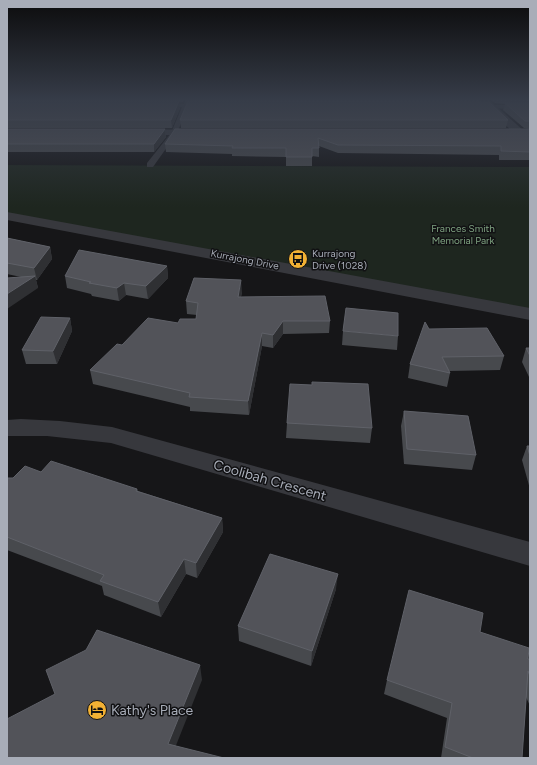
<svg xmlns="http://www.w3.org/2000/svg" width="537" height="765" viewBox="0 0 537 765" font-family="Figtree,sans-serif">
  <rect width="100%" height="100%" fill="#161618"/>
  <path fill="#1e261f" d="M 7,165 L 530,167 L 530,314 L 7,216 Z"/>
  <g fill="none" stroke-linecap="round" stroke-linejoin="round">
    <g fill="#37383d" fill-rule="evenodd">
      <path d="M 186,99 L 192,99 L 190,104 L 206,104 L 209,106 L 206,108 L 188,107 L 177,133 L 153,167 L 147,167 L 147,163 L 171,133 L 182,107 L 160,107 L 157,105 L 160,103 L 184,104 Z"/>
      <path d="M 478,105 L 530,105 L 530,109 L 476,108 L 475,107 Z"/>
    </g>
    <g fill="#37383d" fill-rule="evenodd">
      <path d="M 478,99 L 488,99 L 524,131 L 525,133 L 524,135 L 516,135 Z"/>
      <path d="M 136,129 L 202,130 L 207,133 L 202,136 L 132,134 L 131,132 L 132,130 Z"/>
      <path d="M 7,212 L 530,308 L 530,320 L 7,220 Z"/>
      <path d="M 21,419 L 60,421 L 112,427 L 530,542 L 530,566 L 111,443 L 47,436 L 7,436 L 7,420 Z"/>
    </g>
  </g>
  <g fill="#47494d">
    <path d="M 7,99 L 184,99 L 183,102 L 179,102 L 180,108 L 172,128 L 7,128 Z"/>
    <path d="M 192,99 L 481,99 L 481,102 L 508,120 L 506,128 L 181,128 L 180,120 L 192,101 Z"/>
    <path d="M 490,99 L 530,99 L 530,129 L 524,128 L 503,110 L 505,104 L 495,103 Z"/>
    <path d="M 7,129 L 165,129 L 166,137 L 154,152 L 7,152 Z"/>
    <path d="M 530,129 L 530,160 L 499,160 L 499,155 L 338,153 L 319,146 L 319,157 L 312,156 L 312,166 L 286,166 L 286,157 L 232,156 L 232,154 L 166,152 L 165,144 Z"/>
    <path d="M 7,238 L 50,247 L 52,259 L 37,280 L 36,280 L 38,288 L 21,277 L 7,274 Z"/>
    <path d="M 167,266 L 168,278 L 148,299 L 126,295 L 119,301 L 92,296 L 91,294 L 67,288 L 65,276 Z"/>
    <path d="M 242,292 L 241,297 L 330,321 L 329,333 L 283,334 L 273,348 L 262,346 L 249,415 L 190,411 L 190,407 L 93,384 L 90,370 L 122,345 L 178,323 L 196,319 L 197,315 L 187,314 L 186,301 Z"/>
    <path d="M 70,318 L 72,331 L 57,364 L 26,364 L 22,350 Z"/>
    <path d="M 429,329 L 504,356 L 500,370 L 449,371 L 450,373 L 447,387 L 408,378 L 410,364 Z"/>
    <path d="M 343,331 L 398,336 L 397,350 L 342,345 Z"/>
    <path d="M 526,348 L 530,348 L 530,379 L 522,362 Z"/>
    <path d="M 312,385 L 372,428 L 370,443 L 286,438 L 287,423 Z"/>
    <path d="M 404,411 L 476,455 L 472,470 L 404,464 L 401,426 Z"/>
    <path d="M 527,446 L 530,446 L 530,489 L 522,460 Z"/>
    <path d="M 7,478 L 137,489 L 138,491 L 222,518 L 223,532 L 197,578 L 186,574 L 161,617 L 104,595 L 102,586 L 7,550 Z"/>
    <path d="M 336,589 L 311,666 L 239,641 L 238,626 Z"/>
    <path d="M 480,632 L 528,659 L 530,659 L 530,706 L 526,697 L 522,758 L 441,758 L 447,718 L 384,694 L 387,680 Z"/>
  </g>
  <g fill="#2f3033">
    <path d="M 179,101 L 180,108 L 172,128 L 171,120 Z"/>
    <path d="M 165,129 L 166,137 L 154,152 L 154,144 Z"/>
    <path d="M 50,247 L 52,259 L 37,280 L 34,268 Z"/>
    <path d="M 167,266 L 168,278 L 148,299 L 146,286 Z"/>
    <path d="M 35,276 L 38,288 L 7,309 L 7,294 Z"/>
    <path d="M 241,280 L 242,292 L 238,310 L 238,297 Z"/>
    <path d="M 124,283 L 126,295 L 119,301 L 117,288 Z"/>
    <path d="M 70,318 L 72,331 L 57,364 L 53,351 Z"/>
    <path d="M 283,321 L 283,334 L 273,348 L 273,335 Z"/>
    <path d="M 262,333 L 262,346 L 249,415 L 248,401 Z"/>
    <path d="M 222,518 L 223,532 L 197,578 L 196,563 Z"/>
    <path d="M 184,559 L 186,574 L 161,617 L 158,602 Z"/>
    <path d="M 338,574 L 336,589 L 311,666 L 312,651 Z"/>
    <path d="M 200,665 L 202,680 L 171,758 L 168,744 Z"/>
  </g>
  <g fill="#525359" stroke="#5f6168">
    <path d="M 7,101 L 179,101 L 171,120 L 7,120 Z"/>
    <path d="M 188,101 L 489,102 L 508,120 L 180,120 Z"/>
    <path d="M 505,103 L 530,103 L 530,121 L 525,121 Z"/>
    <path d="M 7,129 L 165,129 L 154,144 L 7,144 Z"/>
    <path d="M 175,129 L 530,129 L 530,152 L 501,151 L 501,146 L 338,145 L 318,138 L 319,148 L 312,148 L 312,157 L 286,157 L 286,148 L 232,148 L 233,146 L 165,144 Z"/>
    <path d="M 7,238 L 50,247 L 34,268 L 7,263 Z"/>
    <path d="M 79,250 L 167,266 L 146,286 L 124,283 L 117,288 L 89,283 L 91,282 L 65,276 Z"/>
    <path d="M 35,276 L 7,294 L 7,278 Z"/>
    <path d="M 194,278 L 241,280 L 238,297 L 325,296 L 330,321 L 283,321 L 273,335 L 262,333 L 248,401 L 189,397 L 190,393 L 90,370 L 117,344 L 122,345 L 148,318 L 178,323 L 180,319 L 196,319 L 198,303 L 186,301 Z"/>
    <path d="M 346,308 L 398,313 L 398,336 L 343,331 Z"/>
    <path d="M 41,317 L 70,318 L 53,351 L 22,350 Z"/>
    <path d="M 425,322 L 429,329 L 487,328 L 504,356 L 442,357 L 450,373 L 410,364 Z"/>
    <path d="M 526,348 L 530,348 L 530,356 Z"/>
    <path d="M 312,382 L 368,384 L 372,428 L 287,423 L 290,384 L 312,385 Z"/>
    <path d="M 404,411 L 468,416 L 476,455 L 407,449 Z"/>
    <path d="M 527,446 L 530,446 L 530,456 Z"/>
    <path d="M 51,461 L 137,489 L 136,491 L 222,518 L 196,563 L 184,559 L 158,602 L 100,581 L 104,575 L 7,537 L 7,478 L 13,478 L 25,466 L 41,472 Z"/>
    <path d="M 270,554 L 338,574 L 312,651 L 238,626 Z"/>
    <path d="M 409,590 L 483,613 L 480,632 L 529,648 L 528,659 L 530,659 L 530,676 L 528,671 L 522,758 L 473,758 L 445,747 L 452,703 L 387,680 Z"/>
    <path d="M 97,630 L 200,665 L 168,744 L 224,758 L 7,758 L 7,719 L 55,694 L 46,670 L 86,650 Z"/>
  </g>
  <linearGradient id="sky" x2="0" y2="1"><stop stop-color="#0c0c0d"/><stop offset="0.48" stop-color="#363c48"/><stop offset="1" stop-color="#363c48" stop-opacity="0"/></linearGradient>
  <rect width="537" height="207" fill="url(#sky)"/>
  <defs>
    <symbol id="bus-disc" viewBox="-11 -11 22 22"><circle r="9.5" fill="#f2b134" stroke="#111113"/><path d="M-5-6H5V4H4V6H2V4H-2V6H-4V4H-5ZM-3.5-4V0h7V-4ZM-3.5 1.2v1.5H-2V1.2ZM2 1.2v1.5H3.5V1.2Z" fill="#111"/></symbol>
    <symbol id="hotel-disc" viewBox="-11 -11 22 22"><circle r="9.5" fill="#f2b134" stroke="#111113"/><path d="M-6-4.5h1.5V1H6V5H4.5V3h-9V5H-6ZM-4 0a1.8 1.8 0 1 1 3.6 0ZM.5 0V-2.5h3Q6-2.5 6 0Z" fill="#111"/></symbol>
  </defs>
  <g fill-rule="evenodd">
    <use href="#bus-disc" x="287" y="248" width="22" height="22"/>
    <use href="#hotel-disc" x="86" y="699" width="22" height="22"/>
  </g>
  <g text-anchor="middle" stroke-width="3" stroke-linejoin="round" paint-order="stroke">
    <g font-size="10" fill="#7fa381" stroke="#111113">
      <text x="463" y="232">Frances Smith<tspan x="463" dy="12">Memorial Park</tspan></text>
    </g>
    <g font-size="10" fill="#a8adb8" stroke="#111113" text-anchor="start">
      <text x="312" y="257">Kurrajong<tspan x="312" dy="12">Drive (1028)</tspan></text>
    </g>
    <g font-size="10" fill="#a8adb8" stroke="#111113">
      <text transform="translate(245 259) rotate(11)" y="4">Kurrajong Drive</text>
    </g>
    <g font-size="14" fill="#a8adb8" stroke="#111113">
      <text transform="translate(270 480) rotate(16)" y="5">Coolibah Crescent</text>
    </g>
    <g font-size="14" fill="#a8adb8" stroke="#111113" text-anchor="start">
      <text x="111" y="715">Kathy's Place</text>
    </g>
  </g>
  <rect width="537" height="765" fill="none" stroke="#a8adb8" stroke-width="16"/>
</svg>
